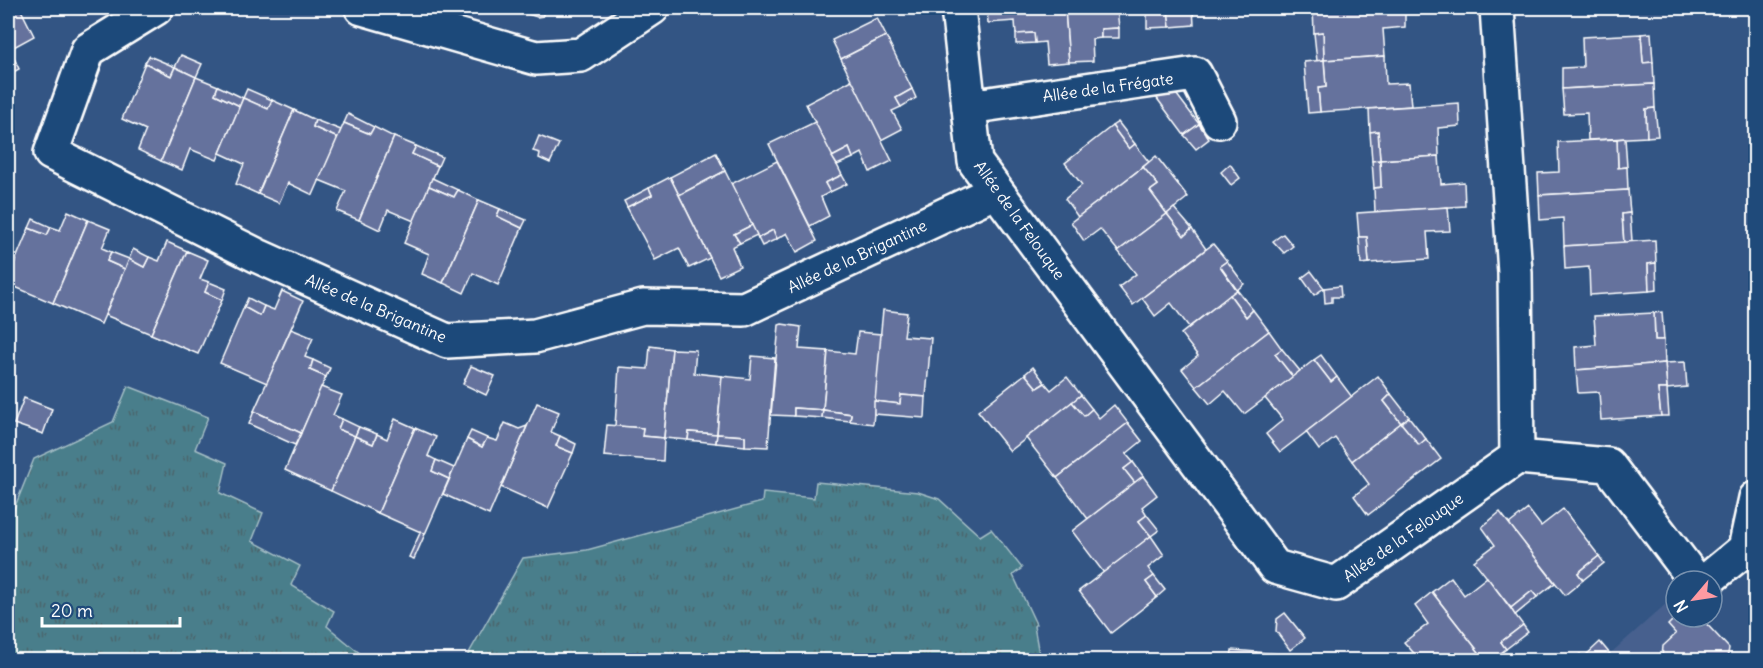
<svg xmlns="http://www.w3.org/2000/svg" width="1763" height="668" viewBox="0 0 1763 668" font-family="Delius,sans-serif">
  <defs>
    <pattern id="grass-tufts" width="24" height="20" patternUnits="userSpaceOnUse" patternTransform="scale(1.5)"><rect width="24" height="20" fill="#4a7e8b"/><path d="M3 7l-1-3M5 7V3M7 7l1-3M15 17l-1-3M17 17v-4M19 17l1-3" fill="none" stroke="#4b656c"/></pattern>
  </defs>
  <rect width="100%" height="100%" fill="#335584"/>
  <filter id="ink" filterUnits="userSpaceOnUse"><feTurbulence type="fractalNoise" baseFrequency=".0167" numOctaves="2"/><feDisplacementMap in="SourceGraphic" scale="12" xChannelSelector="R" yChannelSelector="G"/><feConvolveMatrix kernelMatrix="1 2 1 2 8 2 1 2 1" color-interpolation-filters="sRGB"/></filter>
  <g filter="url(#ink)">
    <path fill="#46618e" d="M 1676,595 L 1676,617 L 1700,617 L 1729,648 L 1727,660 L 1603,660 Z"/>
    <g fill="url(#grass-tufts)" stroke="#a4bec5" stroke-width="1.5">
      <path d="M 128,386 L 208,417 L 195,449 L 227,463 L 220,493 L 263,513 L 252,541 L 300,566 L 291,585 L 334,611 L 327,626 L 368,660 L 8,660 L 8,524 L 34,459 L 113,422 Z"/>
      <path d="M 816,482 L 918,492 L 939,499 L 980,536 L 991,529 L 1022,568 L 1013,575 L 1036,624 L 1034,626 L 1040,660 L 465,660 L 523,558 L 587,550 L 762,502 L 763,493 L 814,498 Z"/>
    </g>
    <g fill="#65729d" stroke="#fff" stroke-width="1.5">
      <path d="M 8,8 L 20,8 L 34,36 L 10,49 L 19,69 L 8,75 Z"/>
      <path d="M 514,8 L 543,8 L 543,16 L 537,17 L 515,10 Z"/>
      <path d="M 987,8 L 1065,8 L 1069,62 L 1047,64 L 1045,42 L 1035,43 L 1034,33 L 1016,34 L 1015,21 L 988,23 Z"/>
      <path d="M 1065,8 L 1117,8 L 1119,28 L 1101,29 L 1101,38 L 1092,39 L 1093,61 L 1069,62 Z"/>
      <path d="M 1137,8 L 1168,8 L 1170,27 L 1147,28 L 1147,8 Z"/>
      <path d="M 1168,8 L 1193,8 L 1194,25 L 1170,27 Z"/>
      <path d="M 1336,8 L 1405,8 L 1405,27 L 1383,29 L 1385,56 L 1324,60 L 1323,32 L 1314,33 L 1313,9 Z"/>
      <path d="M 877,18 L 886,36 L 841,59 L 832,40 Z"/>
      <path d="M 1119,28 L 1119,38 L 1101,38 L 1101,29 Z"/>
      <path d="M 1323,32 L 1324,60 L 1317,61 L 1314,33 Z"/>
      <path d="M 1034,33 L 1035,43 L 1016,44 L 1016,34 Z"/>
      <path d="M 1651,33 L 1653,62 L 1643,63 L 1641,34 Z"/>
      <path d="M 1641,34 L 1643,63 L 1653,62 L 1654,84 L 1562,89 L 1562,68 L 1583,67 L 1582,37 Z"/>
      <path d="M 886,36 L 912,89 L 896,98 L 901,107 L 892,111 L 902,129 L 881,140 L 841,59 Z"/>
      <path d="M 181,55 L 202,64 L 196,77 L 175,67 Z"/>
      <path d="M 149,56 L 175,67 L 171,76 L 145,63 Z"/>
      <path d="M 1385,56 L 1386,84 L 1409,83 L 1411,106 L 1320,112 L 1318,88 L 1326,87 L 1324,60 Z"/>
      <path d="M 1324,60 L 1326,87 L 1318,88 L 1320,112 L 1308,113 L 1304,62 Z"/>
      <path d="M 145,63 L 171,76 L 175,67 L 196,77 L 161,161 L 138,150 L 146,130 L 122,119 Z"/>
      <path d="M 196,77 L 218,86 L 215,94 L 240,106 L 217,160 L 190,149 L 182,170 L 161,161 Z"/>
      <path d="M 852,80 L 892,161 L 870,172 L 862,153 L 853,158 L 849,148 L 832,157 L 806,104 Z"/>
      <path d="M 1654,84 L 1655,108 L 1646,109 L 1647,137 L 1588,140 L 1587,113 L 1564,114 L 1562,89 Z"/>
      <path d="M 218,86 L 243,98 L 240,106 L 215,94 Z"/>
      <path d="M 247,89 L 272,100 L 268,109 L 243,98 Z"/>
      <path d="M 912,89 L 916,98 L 901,107 L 896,98 Z"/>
      <path d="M 1177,95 L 1199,124 L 1184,135 L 1156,97 Z"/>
      <path d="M 243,98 L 268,109 L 272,100 L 294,110 L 258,194 L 236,184 L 244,164 L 220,153 Z"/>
      <path d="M 1459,103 L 1460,126 L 1438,128 L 1439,156 L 1380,160 L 1378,131 L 1370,132 L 1369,109 Z"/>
      <path d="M 1655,108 L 1658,136 L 1647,137 L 1646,109 Z"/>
      <path d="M 294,110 L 315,120 L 313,127 L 338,138 L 313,195 L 288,183 L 279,203 L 258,194 Z"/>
      <path d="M 348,114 L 374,127 L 370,134 L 344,123 Z"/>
      <path d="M 315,120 L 341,130 L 338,138 L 313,127 Z"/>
      <path d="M 815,122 L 842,175 L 825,183 L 830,192 L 821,197 L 829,216 L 810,226 L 769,144 Z"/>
      <path d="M 1118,122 L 1135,144 L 1129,149 L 1112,126 Z"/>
      <path d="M 344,123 L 370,134 L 374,127 L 394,137 L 359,220 L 337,211 L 346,191 L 319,180 Z"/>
      <path d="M 1199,124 L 1209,139 L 1196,149 L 1184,135 Z"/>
      <path d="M 1112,126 L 1129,149 L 1135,144 L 1149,162 L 1078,217 L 1065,199 L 1082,185 L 1065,163 Z"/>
      <path d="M 1378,131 L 1380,160 L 1372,161 L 1370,132 Z"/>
      <path d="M 539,136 L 559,144 L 550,163 L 539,158 L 540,153 L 533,151 Z"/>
      <path d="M 394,137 L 416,146 L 412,154 L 438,166 L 414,221 L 388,210 L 380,230 L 359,220 Z"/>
      <path d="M 1625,138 L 1627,167 L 1618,168 L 1617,139 Z"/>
      <path d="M 1617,139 L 1618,168 L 1627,167 L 1628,190 L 1539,195 L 1538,173 L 1559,172 L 1558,142 Z"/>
      <path d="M 416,146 L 442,157 L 438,166 L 412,154 Z"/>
      <path d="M 849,148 L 853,158 L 837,165 L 832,157 Z"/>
      <path d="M 716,153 L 725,171 L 679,195 L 670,177 Z"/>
      <path d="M 1156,156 L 1188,197 L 1167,214 L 1150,191 L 1158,185 L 1143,167 Z"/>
      <path d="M 1439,156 L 1441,184 L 1464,182 L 1465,206 L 1375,212 L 1374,188 L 1381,187 L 1380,160 Z"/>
      <path d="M 1380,160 L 1381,187 L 1374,188 L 1372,161 Z"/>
      <path d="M 777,161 L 817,241 L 797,252 L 787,233 L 777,239 L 773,230 L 758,238 L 731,184 Z"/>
      <path d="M 1230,164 L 1240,178 L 1231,185 L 1221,172 Z"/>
      <path d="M 1143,167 L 1158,185 L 1150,191 L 1167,214 L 1118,251 L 1100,229 L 1084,241 L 1071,222 Z"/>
      <path d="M 725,171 L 752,225 L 734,234 L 740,243 L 732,247 L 740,266 L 719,276 L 679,195 Z"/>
      <path d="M 842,175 L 847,184 L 830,192 L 825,183 Z"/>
      <path d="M 670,177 L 710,258 L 689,268 L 679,248 L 655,260 L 627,207 L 652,195 L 649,188 Z"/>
      <path d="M 432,178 L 458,190 L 454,197 L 429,186 Z"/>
      <path d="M 429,186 L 454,197 L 458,190 L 479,200 L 443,283 L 422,274 L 429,254 L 404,243 Z"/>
      <path d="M 649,188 L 652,195 L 627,207 L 624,201 Z"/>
      <path d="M 1628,190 L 1630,213 L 1622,214 L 1624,243 L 1564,246 L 1563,218 L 1540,220 L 1539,195 Z"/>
      <path d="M 479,200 L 500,209 L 497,216 L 522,228 L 498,285 L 473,273 L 464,293 L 443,283 Z"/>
      <path d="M 1448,207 L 1450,231 L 1427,232 L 1429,259 L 1369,263 L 1367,237 L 1359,237 L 1357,213 Z"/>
      <path d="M 1174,208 L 1192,229 L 1184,236 L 1167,214 Z"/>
      <path d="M 500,209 L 526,220 L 522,228 L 497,216 Z"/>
      <path d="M 68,211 L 88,220 L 53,303 L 8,284 L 8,278 L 29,228 L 47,235 L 51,227 L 60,230 Z"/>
      <path d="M 1630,213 L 1632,241 L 1624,243 L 1622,214 Z"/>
      <path d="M 1167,214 L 1184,236 L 1192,229 L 1206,249 L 1133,305 L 1119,287 L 1136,274 L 1118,251 Z"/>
      <path d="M 33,219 L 51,227 L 47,235 L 29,228 Z"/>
      <path d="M 88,220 L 110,229 L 102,248 L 111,252 L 107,261 L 125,269 L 101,324 L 53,303 Z"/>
      <path d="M 752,225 L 757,235 L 740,243 L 734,234 Z"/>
      <path d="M 773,230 L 777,239 L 762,246 L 758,238 Z"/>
      <path d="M 1283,234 L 1293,246 L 1284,253 L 1273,241 Z"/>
      <path d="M 1359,237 L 1367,237 L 1369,263 L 1361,264 Z"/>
      <path d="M 1655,240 L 1656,263 L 1648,264 L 1649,291 L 1590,295 L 1589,267 L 1565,269 L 1564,246 Z"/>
      <path d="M 167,242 L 187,251 L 151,334 L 105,315 L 129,259 L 144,267 L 149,257 L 159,261 Z"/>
      <path d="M 1213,244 L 1227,261 L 1220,266 L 1237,290 L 1189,327 L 1171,303 L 1155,316 L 1142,298 Z"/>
      <path d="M 133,249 L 149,257 L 144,267 L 129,259 Z"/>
      <path d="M 187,251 L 208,260 L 200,279 L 209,282 L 205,292 L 222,300 L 198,354 L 151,334 Z"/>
      <path d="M 111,252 L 129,259 L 125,269 L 107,261 Z"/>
      <path d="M 1227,261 L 1244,284 L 1237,290 L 1220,266 Z"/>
      <path d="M 1656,263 L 1657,290 L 1649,291 L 1648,264 Z"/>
      <path d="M 1311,271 L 1324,288 L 1314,295 L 1302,278 Z"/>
      <path d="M 209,282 L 226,289 L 222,300 L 205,292 Z"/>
      <path d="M 1340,286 L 1341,297 L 1332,297 L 1332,302 L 1325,303 L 1324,288 Z"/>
      <path d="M 1237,290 L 1253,310 L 1246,317 L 1230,295 Z"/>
      <path d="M 282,291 L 303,301 L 267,383 L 220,363 L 244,307 L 260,316 L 264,306 L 274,310 Z"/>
      <path d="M 1230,295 L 1246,317 L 1253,310 L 1269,331 L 1196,387 L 1182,369 L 1198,356 L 1181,334 Z"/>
      <path d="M 248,298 L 264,306 L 260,316 L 244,307 Z"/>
      <path d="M 883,310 L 907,313 L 904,336 L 931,338 L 926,397 L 901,395 L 900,404 L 874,401 Z"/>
      <path d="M 1662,312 L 1664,340 L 1655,340 L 1654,313 Z"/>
      <path d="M 1654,313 L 1655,340 L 1664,340 L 1665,363 L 1576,370 L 1575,347 L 1596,345 L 1594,316 Z"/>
      <path d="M 782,324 L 801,327 L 799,349 L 828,351 L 823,410 L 794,408 L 794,416 L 771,415 L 779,325 Z"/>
      <path d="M 291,329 L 313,338 L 305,357 L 313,360 L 310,370 L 326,377 L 301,433 L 254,411 Z"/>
      <path d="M 1269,331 L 1282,349 L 1275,354 L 1293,377 L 1244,414 L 1225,391 L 1210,404 L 1196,387 Z"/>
      <path d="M 858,332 L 881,334 L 873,424 L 850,421 L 851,414 L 823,410 L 828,351 L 855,354 Z"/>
      <path d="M 650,346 L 672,349 L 664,438 L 642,436 L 643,428 L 615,426 L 619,367 L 648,369 Z"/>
      <path d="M 672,349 L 696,350 L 694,373 L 722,376 L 717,434 L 689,432 L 688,440 L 664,438 Z"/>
      <path d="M 1282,349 L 1300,371 L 1293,377 L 1275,354 Z"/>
      <path d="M 1321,355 L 1337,377 L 1331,382 L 1314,360 Z"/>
      <path d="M 752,356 L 775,358 L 768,447 L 745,446 L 745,436 L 717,434 L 722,376 L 750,379 Z"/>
      <path d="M 313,360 L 330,368 L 326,377 L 310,370 Z"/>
      <path d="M 1314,360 L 1331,382 L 1337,377 L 1352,397 L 1280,452 L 1266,434 L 1283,420 L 1265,398 Z"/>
      <path d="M 1685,362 L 1687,387 L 1667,389 L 1665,363 Z"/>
      <path d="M 1665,363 L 1667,389 L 1658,389 L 1661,416 L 1601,420 L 1599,392 L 1578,393 L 1576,370 Z"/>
      <path d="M 471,366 L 495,376 L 486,395 L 463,384 Z"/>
      <path d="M 1033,367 L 1045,383 L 1037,388 L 1025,374 Z"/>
      <path d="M 1025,374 L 1037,388 L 1045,383 L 1051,390 L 1067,377 L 1081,395 L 1010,451 L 978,411 Z"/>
      <path d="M 1378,376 L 1391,394 L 1384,401 L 1401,423 L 1352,461 L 1335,438 L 1319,450 L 1306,432 Z"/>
      <path d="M 321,387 L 342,395 L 333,415 L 342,419 L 338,429 L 355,436 L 331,491 L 285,470 Z"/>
      <path d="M 1658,389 L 1667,389 L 1669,416 L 1661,416 Z"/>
      <path d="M 1391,394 L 1409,417 L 1401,423 L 1384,401 Z"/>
      <path d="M 901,395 L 926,397 L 925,418 L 874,414 L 874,401 L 900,404 Z"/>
      <path d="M 1081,395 L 1092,409 L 1084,416 L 1072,402 Z"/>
      <path d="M 24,398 L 52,409 L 43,434 L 14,424 Z"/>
      <path d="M 1072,402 L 1084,416 L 1092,409 L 1099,418 L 1114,405 L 1128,423 L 1057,478 L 1026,438 Z"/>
      <path d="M 537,403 L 559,412 L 551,432 L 560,436 L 556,446 L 573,453 L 548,508 L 501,487 Z"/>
      <path d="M 794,408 L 823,410 L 822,418 L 794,416 Z"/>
      <path d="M 823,410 L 851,414 L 850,421 L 822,418 Z"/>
      <path d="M 254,411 L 301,433 L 295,445 L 249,424 Z"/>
      <path d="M 1409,417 L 1426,439 L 1419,445 L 1401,423 Z"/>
      <path d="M 342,419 L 359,427 L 355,436 L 338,429 Z"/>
      <path d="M 395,419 L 415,428 L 378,513 L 331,491 L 355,436 L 373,444 L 377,434 L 387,439 Z"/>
      <path d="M 505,423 L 519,429 L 527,426 L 489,515 L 443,494 L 467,439 L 482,447 L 487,438 L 497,441 Z"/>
      <path d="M 1128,423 L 1142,441 L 1126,454 L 1133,462 L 1124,469 L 1135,483 L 1088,519 L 1057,478 Z"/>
      <path d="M 1401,423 L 1419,445 L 1426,439 L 1441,459 L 1368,515 L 1354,496 L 1369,484 L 1352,461 Z"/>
      <path d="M 607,425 L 643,428 L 642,436 L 664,438 L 663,461 L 604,456 Z"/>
      <path d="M 359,427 L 377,434 L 373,444 L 355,436 Z"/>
      <path d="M 415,428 L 436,437 L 428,456 L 436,460 L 432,471 L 449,479 L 425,534 L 378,513 Z"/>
      <path d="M 471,431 L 487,438 L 482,447 L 467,439 Z"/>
      <path d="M 689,432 L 717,434 L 716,443 L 688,440 Z"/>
      <path d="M 717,434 L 745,436 L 745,446 L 716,443 Z"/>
      <path d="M 560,436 L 576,444 L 573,453 L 556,446 Z"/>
      <path d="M 436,460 L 454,468 L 449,479 L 432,471 Z"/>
      <path d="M 1133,462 L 1143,476 L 1135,483 L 1124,469 Z"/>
      <path d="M 1143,476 L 1157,495 L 1142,507 L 1147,515 L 1139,521 L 1151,536 L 1104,573 L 1072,531 Z"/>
      <path d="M 1528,509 L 1541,526 L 1563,509 L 1599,556 L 1578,573 L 1583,580 L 1565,595 L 1509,524 Z"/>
      <path d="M 1500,512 L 1555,583 L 1537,597 L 1532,591 L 1511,608 L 1474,561 L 1495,545 L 1482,527 Z"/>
      <path d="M 1147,515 L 1159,530 L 1151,536 L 1139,521 Z"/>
      <path d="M 421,531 L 425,534 L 414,559 L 409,557 Z"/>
      <path d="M 1151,536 L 1164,555 L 1148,568 L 1154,576 L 1146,582 L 1157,597 L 1111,633 L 1079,591 Z"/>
      <path d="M 1599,556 L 1604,563 L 1583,580 L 1578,573 Z"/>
      <path d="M 1154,576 L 1165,590 L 1157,597 L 1146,582 Z"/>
      <path d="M 1451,577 L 1464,595 L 1487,577 L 1523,625 L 1501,642 L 1506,649 L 1492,660 L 1485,660 L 1432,592 Z"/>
      <path d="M 1532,591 L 1537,597 L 1515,615 L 1511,608 Z"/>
      <path d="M 1432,592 L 1485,660 L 1420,660 L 1404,642 L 1428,624 L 1415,606 Z"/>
      <path d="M 1285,613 L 1305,638 L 1290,650 L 1276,631 L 1277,619 Z"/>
      <path d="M 1676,617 L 1700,617 L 1729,648 L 1727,660 L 1646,660 L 1649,658 L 1662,658 L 1663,646 L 1676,634 L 1668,625 Z"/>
      <path d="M 1523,625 L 1528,632 L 1506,649 L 1501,642 Z"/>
      <path d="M 1600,642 L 1610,654 L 1603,660 L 1573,660 L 1580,654 L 1583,658 Z"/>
      <path d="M 1232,650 L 1256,652 L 1255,660 L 1231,660 Z"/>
      <path d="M 1256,652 L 1279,654 L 1278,660 L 1255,660 Z"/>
    </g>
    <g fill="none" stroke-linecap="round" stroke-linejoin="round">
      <defs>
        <g id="minor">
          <path d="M 156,8 L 88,50 L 51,153 L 258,256 L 447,341 L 535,336 L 643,307 L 744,309 L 996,191"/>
          <path d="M 362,8 L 536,58 L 581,55 L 652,8"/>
          <path d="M 958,8 L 975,162 L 1275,567 L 1336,584 L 1517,457 L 1515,273 L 1497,8"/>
          <path d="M 969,107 L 1195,74 L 1219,121"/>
          <path d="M 1517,457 L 1608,465 L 1696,581"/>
          <path d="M 1706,581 L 1745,549 L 1756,498"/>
        </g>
      </defs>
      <use href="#minor" stroke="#fff" stroke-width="38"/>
      <use href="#minor" stroke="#1f4a7a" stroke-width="33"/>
    </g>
  </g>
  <g text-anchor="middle" stroke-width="5" stroke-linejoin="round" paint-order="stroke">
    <g font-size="16" fill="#fff" stroke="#1f4a7a">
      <text transform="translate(1108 87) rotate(-8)" y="6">Allée de la Frégate</text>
      <text transform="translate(1020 220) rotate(54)" y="6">Allée de la Felouque</text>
      <text transform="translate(857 256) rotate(-25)" y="6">Allée de la Brigantine</text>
      <text transform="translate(376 308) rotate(23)" y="6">Allée de la Brigantine</text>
      <text transform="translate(1403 537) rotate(-35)" y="6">Allée de la Felouque</text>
    </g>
  </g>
  <rect width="1763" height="668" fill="none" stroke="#1f4a7a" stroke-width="30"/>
  <rect x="15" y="15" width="1733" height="638" fill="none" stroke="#fff" stroke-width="2" filter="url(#ink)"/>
  <g transform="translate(1694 599) rotate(241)"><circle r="28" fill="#1f4a7a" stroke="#7992af" stroke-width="1.5"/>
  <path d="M0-4.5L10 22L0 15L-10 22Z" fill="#ff9aa2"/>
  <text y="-9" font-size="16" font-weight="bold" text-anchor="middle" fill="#ffffff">N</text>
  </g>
  <path d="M42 617v9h138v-9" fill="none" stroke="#ffffff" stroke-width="3"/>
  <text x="51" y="617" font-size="18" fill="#ffffff" stroke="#1f4a7a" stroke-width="4.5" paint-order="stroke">20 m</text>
</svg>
